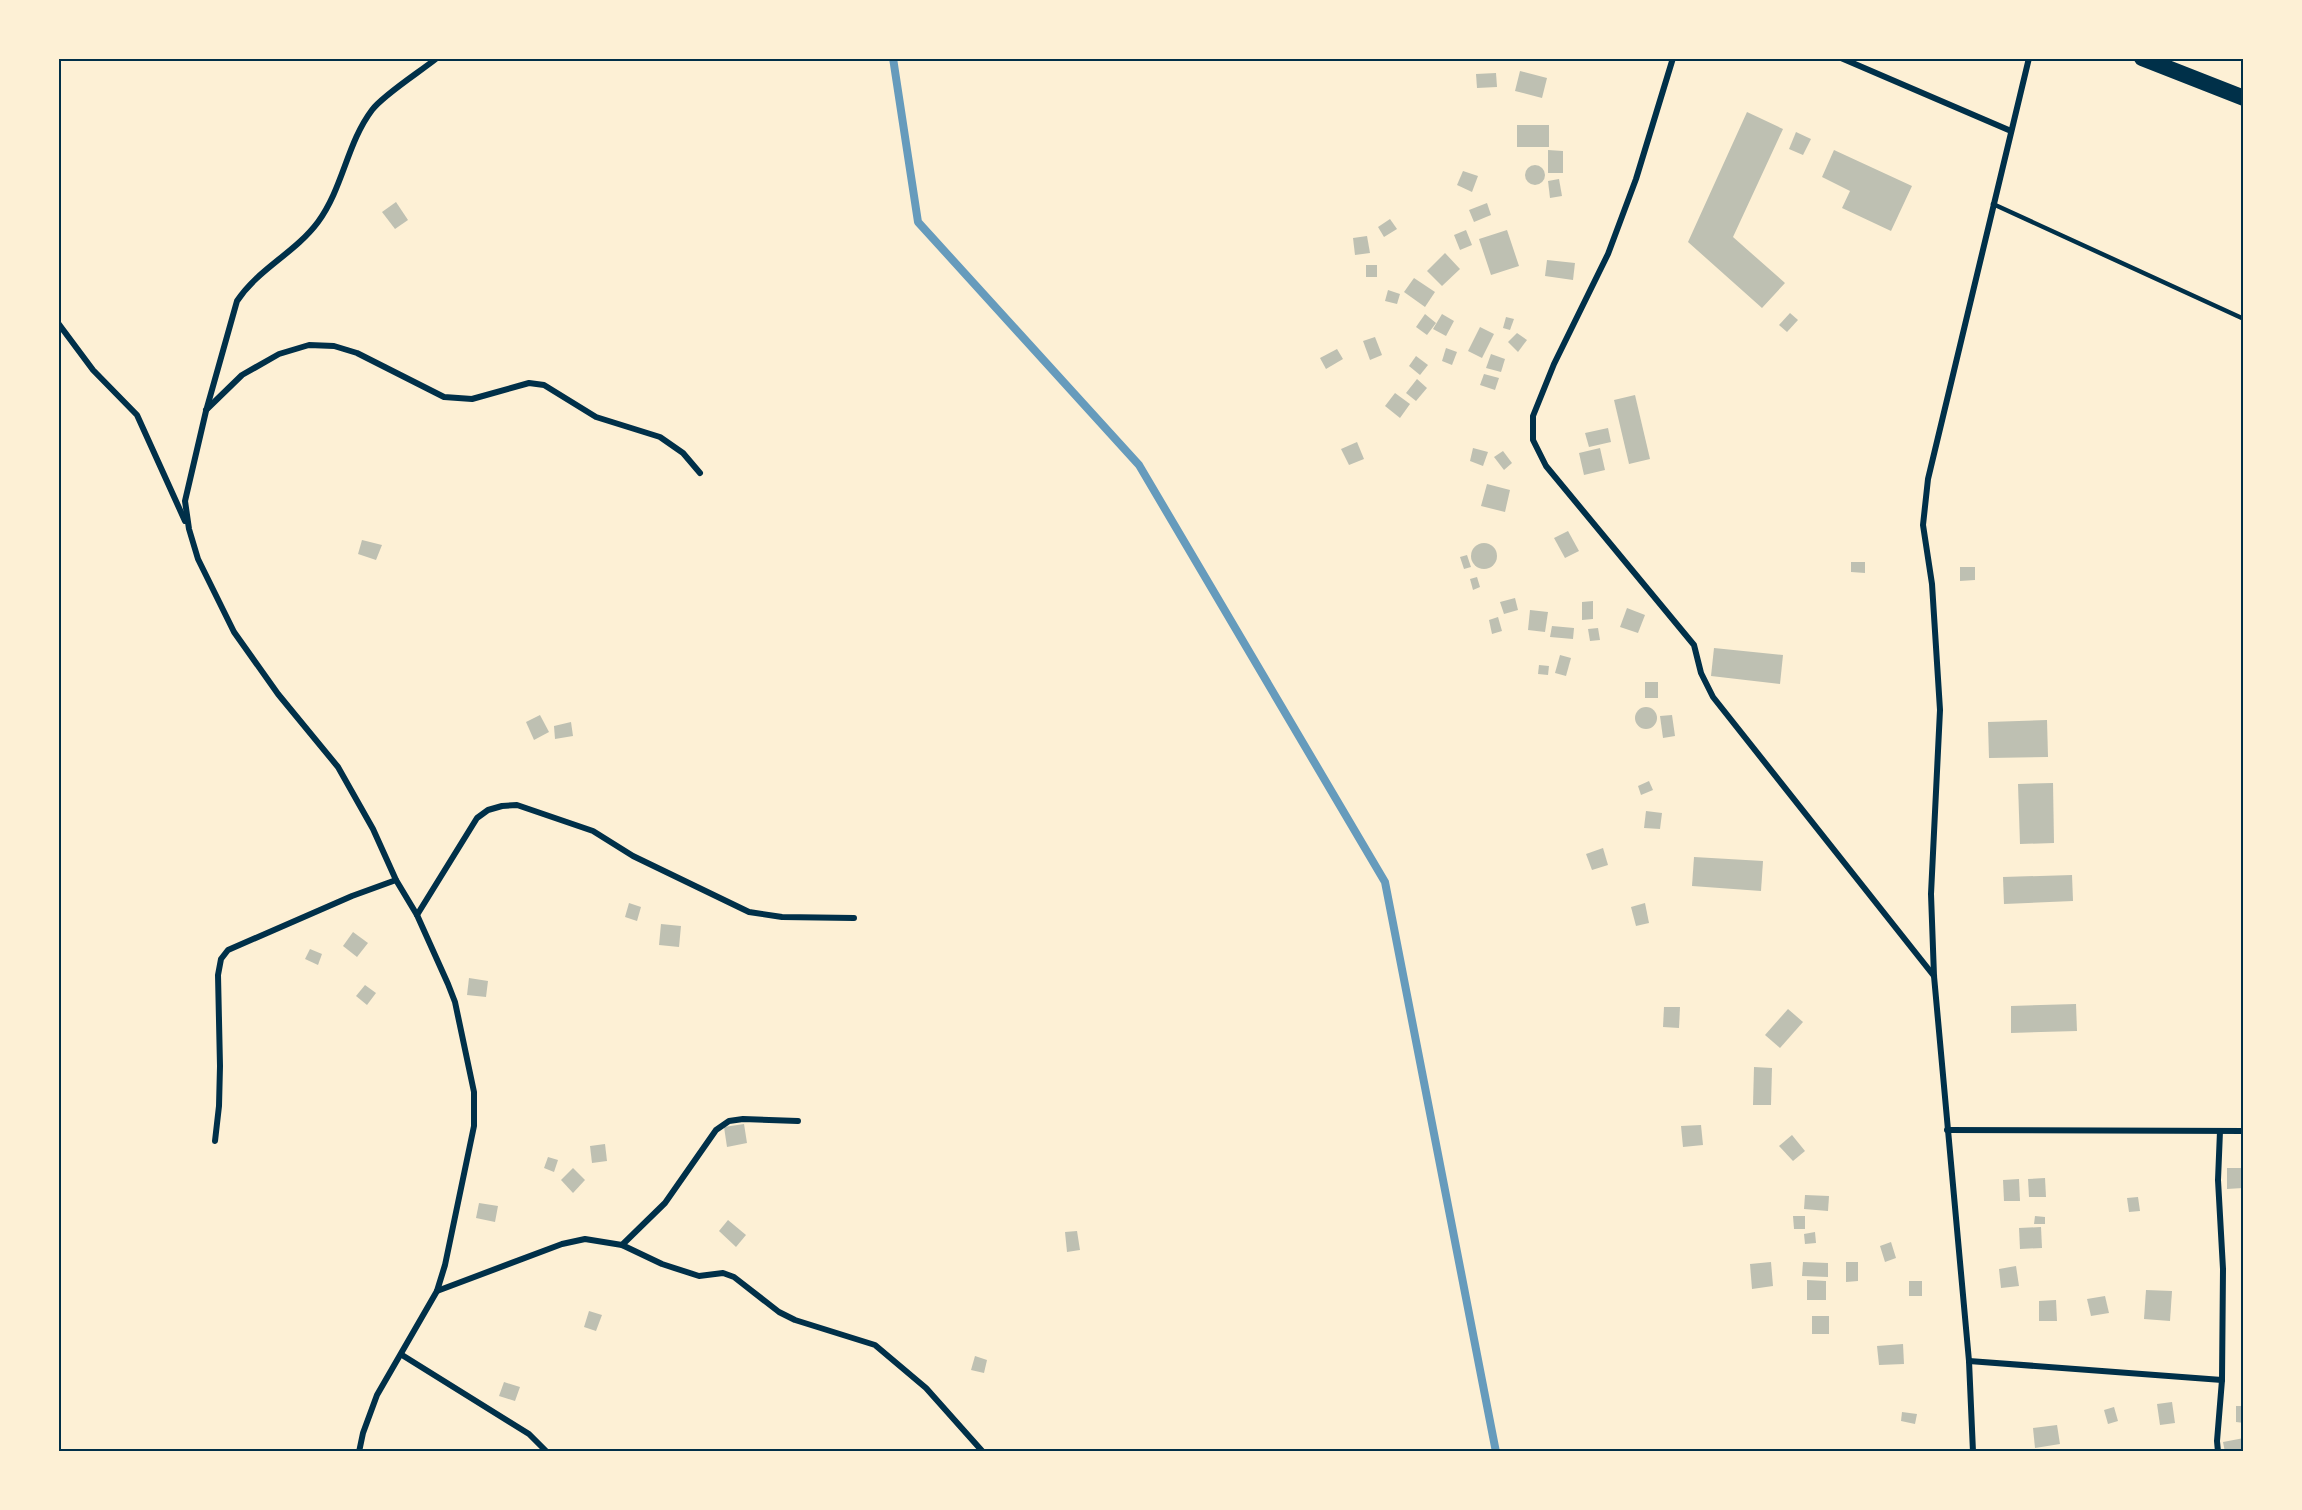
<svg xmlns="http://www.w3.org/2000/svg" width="2302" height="1510" viewBox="0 0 2302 1510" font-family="Mulish,sans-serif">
  <rect width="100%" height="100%" fill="#fdf0d5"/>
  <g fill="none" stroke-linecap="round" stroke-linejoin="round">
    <path stroke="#669bbc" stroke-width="8" d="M 893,58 L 918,222 L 1139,465 L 1385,882 L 1496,1452"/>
  </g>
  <g fill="#bec0b2">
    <path d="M 1520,71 L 1547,78 L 1542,98 L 1515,91 Z"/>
    <path d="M 1496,73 L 1497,87 L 1477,88 L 1476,74 Z"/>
    <path d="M 1747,112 L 1783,129 L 1733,237 L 1785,283 L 1762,308 L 1688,242 Z"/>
    <rect x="1517" y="125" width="32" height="22"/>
    <path d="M 1796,132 L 1811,139 L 1803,155 L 1789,149 Z"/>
    <path d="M 1548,150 L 1563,151 L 1563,173 L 1548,173 Z"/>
    <path d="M 1834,150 L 1912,186 L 1891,231 L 1842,208 L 1850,191 L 1822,177 Z"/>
    <circle cx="1535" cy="175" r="10"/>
    <path d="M 1463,171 L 1478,176 L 1472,192 L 1457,185 Z"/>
    <path d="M 1559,179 L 1562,196 L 1550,198 L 1548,181 Z"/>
    <path d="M 396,202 L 408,220 L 395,229 L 382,212 Z"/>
    <path d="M 1487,203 L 1491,215 L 1474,222 L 1469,210 Z"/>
    <path d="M 1390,219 L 1397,229 L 1384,237 L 1378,227 Z"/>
    <path d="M 1466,230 L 1472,245 L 1460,250 L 1454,235 Z"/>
    <path d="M 1507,230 L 1519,266 L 1491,275 L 1479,239 Z"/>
    <path d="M 1367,236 L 1370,253 L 1355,255 L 1353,238 Z"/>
    <path d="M 1445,253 L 1460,269 L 1442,286 L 1427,271 Z"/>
    <path d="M 1547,260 L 1575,263 L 1573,280 L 1545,276 Z"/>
    <rect x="1366" y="265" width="11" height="12"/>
    <path d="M 1414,278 L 1435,292 L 1425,307 L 1404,292 Z"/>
    <path d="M 1388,290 L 1400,294 L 1397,304 L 1385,301 Z"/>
    <path d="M 1790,313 L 1798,320 L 1787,332 L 1779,325 Z"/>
    <path d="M 1425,314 L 1436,323 L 1427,335 L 1416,327 Z"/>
    <path d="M 1442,314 L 1454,321 L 1446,336 L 1433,329 Z"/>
    <path d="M 1506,317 L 1514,319 L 1510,330 L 1503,328 Z"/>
    <path d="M 1480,327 L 1494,334 L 1482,358 L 1468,351 Z"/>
    <path d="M 1517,333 L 1527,340 L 1518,352 L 1508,342 Z"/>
    <path d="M 1375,337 L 1382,355 L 1370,360 L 1363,341 Z"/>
    <path d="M 1446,348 L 1457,352 L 1452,365 L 1442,361 Z"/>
    <path d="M 1337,349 L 1343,359 L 1326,369 L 1320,358 Z"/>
    <path d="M 1491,354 L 1505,359 L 1501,372 L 1486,368 Z"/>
    <path d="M 1416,356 L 1428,365 L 1420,375 L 1409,366 Z"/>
    <path d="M 1484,374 L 1499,378 L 1495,390 L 1480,385 Z"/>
    <path d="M 1417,379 L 1427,388 L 1416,401 L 1406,393 Z"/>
    <path d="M 1395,393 L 1410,404 L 1400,418 L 1385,406 Z"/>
    <path d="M 1635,395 L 1650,459 L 1629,464 L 1614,400 Z"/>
    <path d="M 1608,428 L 1611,442 L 1589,447 L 1585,433 Z"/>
    <path d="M 1357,442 L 1364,459 L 1349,465 L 1341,449 Z"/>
    <path d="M 1473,448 L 1488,452 L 1483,466 L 1470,461 Z"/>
    <path d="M 1600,448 L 1605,470 L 1584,475 L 1579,453 Z"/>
    <path d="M 1503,451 L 1512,463 L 1504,470 L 1494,457 Z"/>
    <path d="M 1487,484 L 1510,490 L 1505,512 L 1481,506 Z"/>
    <path d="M 1568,531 L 1579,551 L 1565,558 L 1554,538 Z"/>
    <path d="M 362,540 L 382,545 L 376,560 L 358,554 Z"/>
    <circle cx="1484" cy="556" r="13"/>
    <path d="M 1467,555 L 1471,567 L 1464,569 L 1460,557 Z"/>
    <path d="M 1851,562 L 1865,562 L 1865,573 L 1851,572 Z"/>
    <path d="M 1960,567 L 1975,567 L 1975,580 L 1960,581 Z"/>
    <path d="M 1477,577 L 1480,587 L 1473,590 L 1470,579 Z"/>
    <path d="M 1515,598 L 1518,610 L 1504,614 L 1500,602 Z"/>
    <path d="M 1593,601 L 1593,619 L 1582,620 L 1582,602 Z"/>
    <path d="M 1627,608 L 1645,615 L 1638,633 L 1620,627 Z"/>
    <path d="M 1530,610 L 1548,612 L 1545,632 L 1528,630 Z"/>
    <path d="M 1498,617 L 1502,631 L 1492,634 L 1489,620 Z"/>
    <path d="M 1552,626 L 1574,628 L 1573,639 L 1550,637 Z"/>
    <path d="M 1598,628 L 1600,640 L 1590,641 L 1588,629 Z"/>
    <path d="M 1714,648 L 1783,655 L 1780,684 L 1711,676 Z"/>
    <path d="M 1560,655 L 1571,658 L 1566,676 L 1555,673 Z"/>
    <path d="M 1539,665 L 1549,666 L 1548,675 L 1538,674 Z"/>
    <rect x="1645" y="682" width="13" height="16"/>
    <circle cx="1646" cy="718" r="11"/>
    <path d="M 540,715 L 549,732 L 534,740 L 526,722 Z"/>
    <path d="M 1672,715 L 1675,736 L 1663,738 L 1660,716 Z"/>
    <path d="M 2047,720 L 2048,757 L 1989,758 L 1988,722 Z"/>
    <path d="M 571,722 L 573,736 L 555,739 L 554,726 Z"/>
    <path d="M 1649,781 L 1653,790 L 1641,795 L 1638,786 Z"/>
    <path d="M 2053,783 L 2054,843 L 2020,844 L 2018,784 Z"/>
    <path d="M 1646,811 L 1662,813 L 1660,829 L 1644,828 Z"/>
    <path d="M 1603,848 L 1608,865 L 1592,870 L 1586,854 Z"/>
    <path d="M 1694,857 L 1763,861 L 1761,891 L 1692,886 Z"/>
    <path d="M 2072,875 L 2073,901 L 2004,904 L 2003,877 Z"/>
    <path d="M 629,903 L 641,907 L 637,921 L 625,917 Z"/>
    <path d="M 1645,903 L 1649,923 L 1636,926 L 1631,907 Z"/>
    <path d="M 661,924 L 681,926 L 679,947 L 659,945 Z"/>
    <path d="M 353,932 L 368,943 L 357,957 L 343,946 Z"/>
    <path d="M 310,949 L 322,954 L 318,965 L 305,959 Z"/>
    <path d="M 469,978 L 488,981 L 486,997 L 467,995 Z"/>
    <path d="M 365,985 L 376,993 L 367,1005 L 356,996 Z"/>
    <path d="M 2076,1004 L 2077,1031 L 2011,1033 L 2011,1006 Z"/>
    <path d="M 1664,1007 L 1680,1007 L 1679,1028 L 1663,1027 Z"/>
    <path d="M 1788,1009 L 1803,1022 L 1780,1048 L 1765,1035 Z"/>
    <path d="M 1754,1067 L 1772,1068 L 1771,1105 L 1753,1105 Z"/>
    <path d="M 744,1124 L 747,1143 L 727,1147 L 724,1127 Z"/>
    <path d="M 1701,1125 L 1703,1145 L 1683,1147 L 1681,1126 Z"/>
    <path d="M 1792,1135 L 1805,1151 L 1793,1161 L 1779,1146 Z"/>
    <path d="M 605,1144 L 607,1161 L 592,1163 L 590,1146 Z"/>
    <path d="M 548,1157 L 558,1160 L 554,1172 L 544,1168 Z"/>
    <path d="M 573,1168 L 585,1180 L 573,1193 L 561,1180 Z"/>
    <path d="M 2227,1168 L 2242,1168 L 2243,1188 L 2227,1189 Z"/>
    <path d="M 2045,1178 L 2046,1197 L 2029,1197 L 2028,1179 Z"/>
    <path d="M 2019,1179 L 2020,1201 L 2004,1201 L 2003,1180 Z"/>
    <path d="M 1805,1195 L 1829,1196 L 1828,1211 L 1804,1209 Z"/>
    <path d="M 2138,1197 L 2140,1211 L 2129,1212 L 2127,1198 Z"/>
    <path d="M 479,1203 L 498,1206 L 495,1222 L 476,1218 Z"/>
    <path d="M 1793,1216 L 1805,1216 L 1805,1229 L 1794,1229 Z"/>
    <path d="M 2035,1216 L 2045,1217 L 2045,1224 L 2034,1224 Z"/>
    <path d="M 728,1220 L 746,1235 L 736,1247 L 719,1231 Z"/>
    <path d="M 2041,1227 L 2042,1248 L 2020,1249 L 2019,1228 Z"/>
    <path d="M 1077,1231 L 1080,1250 L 1067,1252 L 1065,1232 Z"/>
    <path d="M 1815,1232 L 1816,1243 L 1805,1244 L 1804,1234 Z"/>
    <path d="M 1891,1242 L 1896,1258 L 1885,1262 L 1880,1246 Z"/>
    <path d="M 1771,1262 L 1773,1286 L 1752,1289 L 1750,1264 Z"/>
    <path d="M 1803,1262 L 1828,1263 L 1828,1277 L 1802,1276 Z"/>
    <path d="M 1846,1262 L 1858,1262 L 1858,1281 L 1846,1282 Z"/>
    <path d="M 2016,1266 L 2019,1286 L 2001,1288 L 1999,1269 Z"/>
    <path d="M 1807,1280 L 1826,1281 L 1826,1300 L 1807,1300 Z"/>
    <rect x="1909" y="1281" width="13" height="15"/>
    <path d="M 2146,1290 L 2172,1291 L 2170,1321 L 2144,1319 Z"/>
    <path d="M 2105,1296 L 2109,1313 L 2091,1316 L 2087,1299 Z"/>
    <path d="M 2056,1300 L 2057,1321 L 2039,1321 L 2039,1301 Z"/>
    <path d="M 589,1311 L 602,1315 L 596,1331 L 584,1327 Z"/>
    <rect x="1812" y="1316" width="17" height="18"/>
    <path d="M 1903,1344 L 1904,1364 L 1879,1365 L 1877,1346 Z"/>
    <path d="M 975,1356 L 987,1360 L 984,1373 L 971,1370 Z"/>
    <path d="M 504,1382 L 520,1387 L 515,1401 L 499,1396 Z"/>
    <path d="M 2172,1402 L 2175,1423 L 2160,1425 L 2157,1404 Z"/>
    <path d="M 2236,1406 L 2244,1406 L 2244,1423 L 2236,1422 Z"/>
    <path d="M 2114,1407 L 2118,1421 L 2108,1424 L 2104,1410 Z"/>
    <path d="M 1902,1412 L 1917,1414 L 1915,1424 L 1901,1421 Z"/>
    <path d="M 2057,1425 L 2060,1444 L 2035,1448 L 2033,1428 Z"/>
    <path d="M 2244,1438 L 2244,1450 L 2225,1452 L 2223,1442 Z"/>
  </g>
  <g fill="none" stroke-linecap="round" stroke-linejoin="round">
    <path stroke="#003049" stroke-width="4.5" d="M 1993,204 L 2244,319"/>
    <g stroke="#003049" stroke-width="6">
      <path d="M 1673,58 L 1636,179 L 1608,254 L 1554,364 L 1533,416 L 1533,440 L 1546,466 L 1694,645 L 1701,673 L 1713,697 L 1934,976"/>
      <path d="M 1841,58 L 2011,131"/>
      <path d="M 58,323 L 93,370 L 137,415 L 185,521"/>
      <path d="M 206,410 L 242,375 L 279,354 L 309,345 L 334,346 L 357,353 L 444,397 L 472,399 L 529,383 L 544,385 L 596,417 L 660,437 L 683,453 L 700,473"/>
      <path d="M 417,915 L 477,818 L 488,810 L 502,806 L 517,805 L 593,831 L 633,856 L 749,912 L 782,917 L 854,918"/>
      <path d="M 1947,1130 L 2244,1131"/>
      <path d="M 215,1141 L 219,1106 L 220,1066 L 218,975 L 221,959 L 228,950 L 352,896 L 396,880"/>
      <path d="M 622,1245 L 665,1203 L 716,1130 L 729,1121 L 743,1119 L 798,1121"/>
      <path d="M 437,1291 L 562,1244 L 585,1239 L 622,1245 L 662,1264 L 699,1276 L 723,1273 L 734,1277 L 779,1312 L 795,1320 L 875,1345 L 926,1388 L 983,1452"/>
      <path d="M 402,1355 L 529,1434 L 547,1452"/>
      <path d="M 1969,1361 L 2222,1380"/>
      <path d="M 359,1452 L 363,1433 L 377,1395 L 437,1291 L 445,1265 L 474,1126 L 474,1092 L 455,1002 L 448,984 L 417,915 L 396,880 L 373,829 L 338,767 L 278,694 L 234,632 L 198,559 L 189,529 L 185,501 L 206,411 L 237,301 C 258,269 295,253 318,222 C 343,188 347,143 372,110 C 383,95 421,71 437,58"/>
      <path d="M 1973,1452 L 1969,1361 L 1934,976 L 1931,894 L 1940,710 L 1932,584 L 1923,525 L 1928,479 L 2029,58"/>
      <path d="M 2218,1452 L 2217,1441 L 2222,1380 L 2223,1269 L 2218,1180 L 2220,1131"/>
    </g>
    <path stroke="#003049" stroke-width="16" d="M 2142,58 L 2244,98"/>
  </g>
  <rect width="2302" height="1510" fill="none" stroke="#fdf0d5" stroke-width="120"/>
  <rect x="60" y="60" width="2182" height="1390" fill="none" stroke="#003049" stroke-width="2"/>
</svg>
